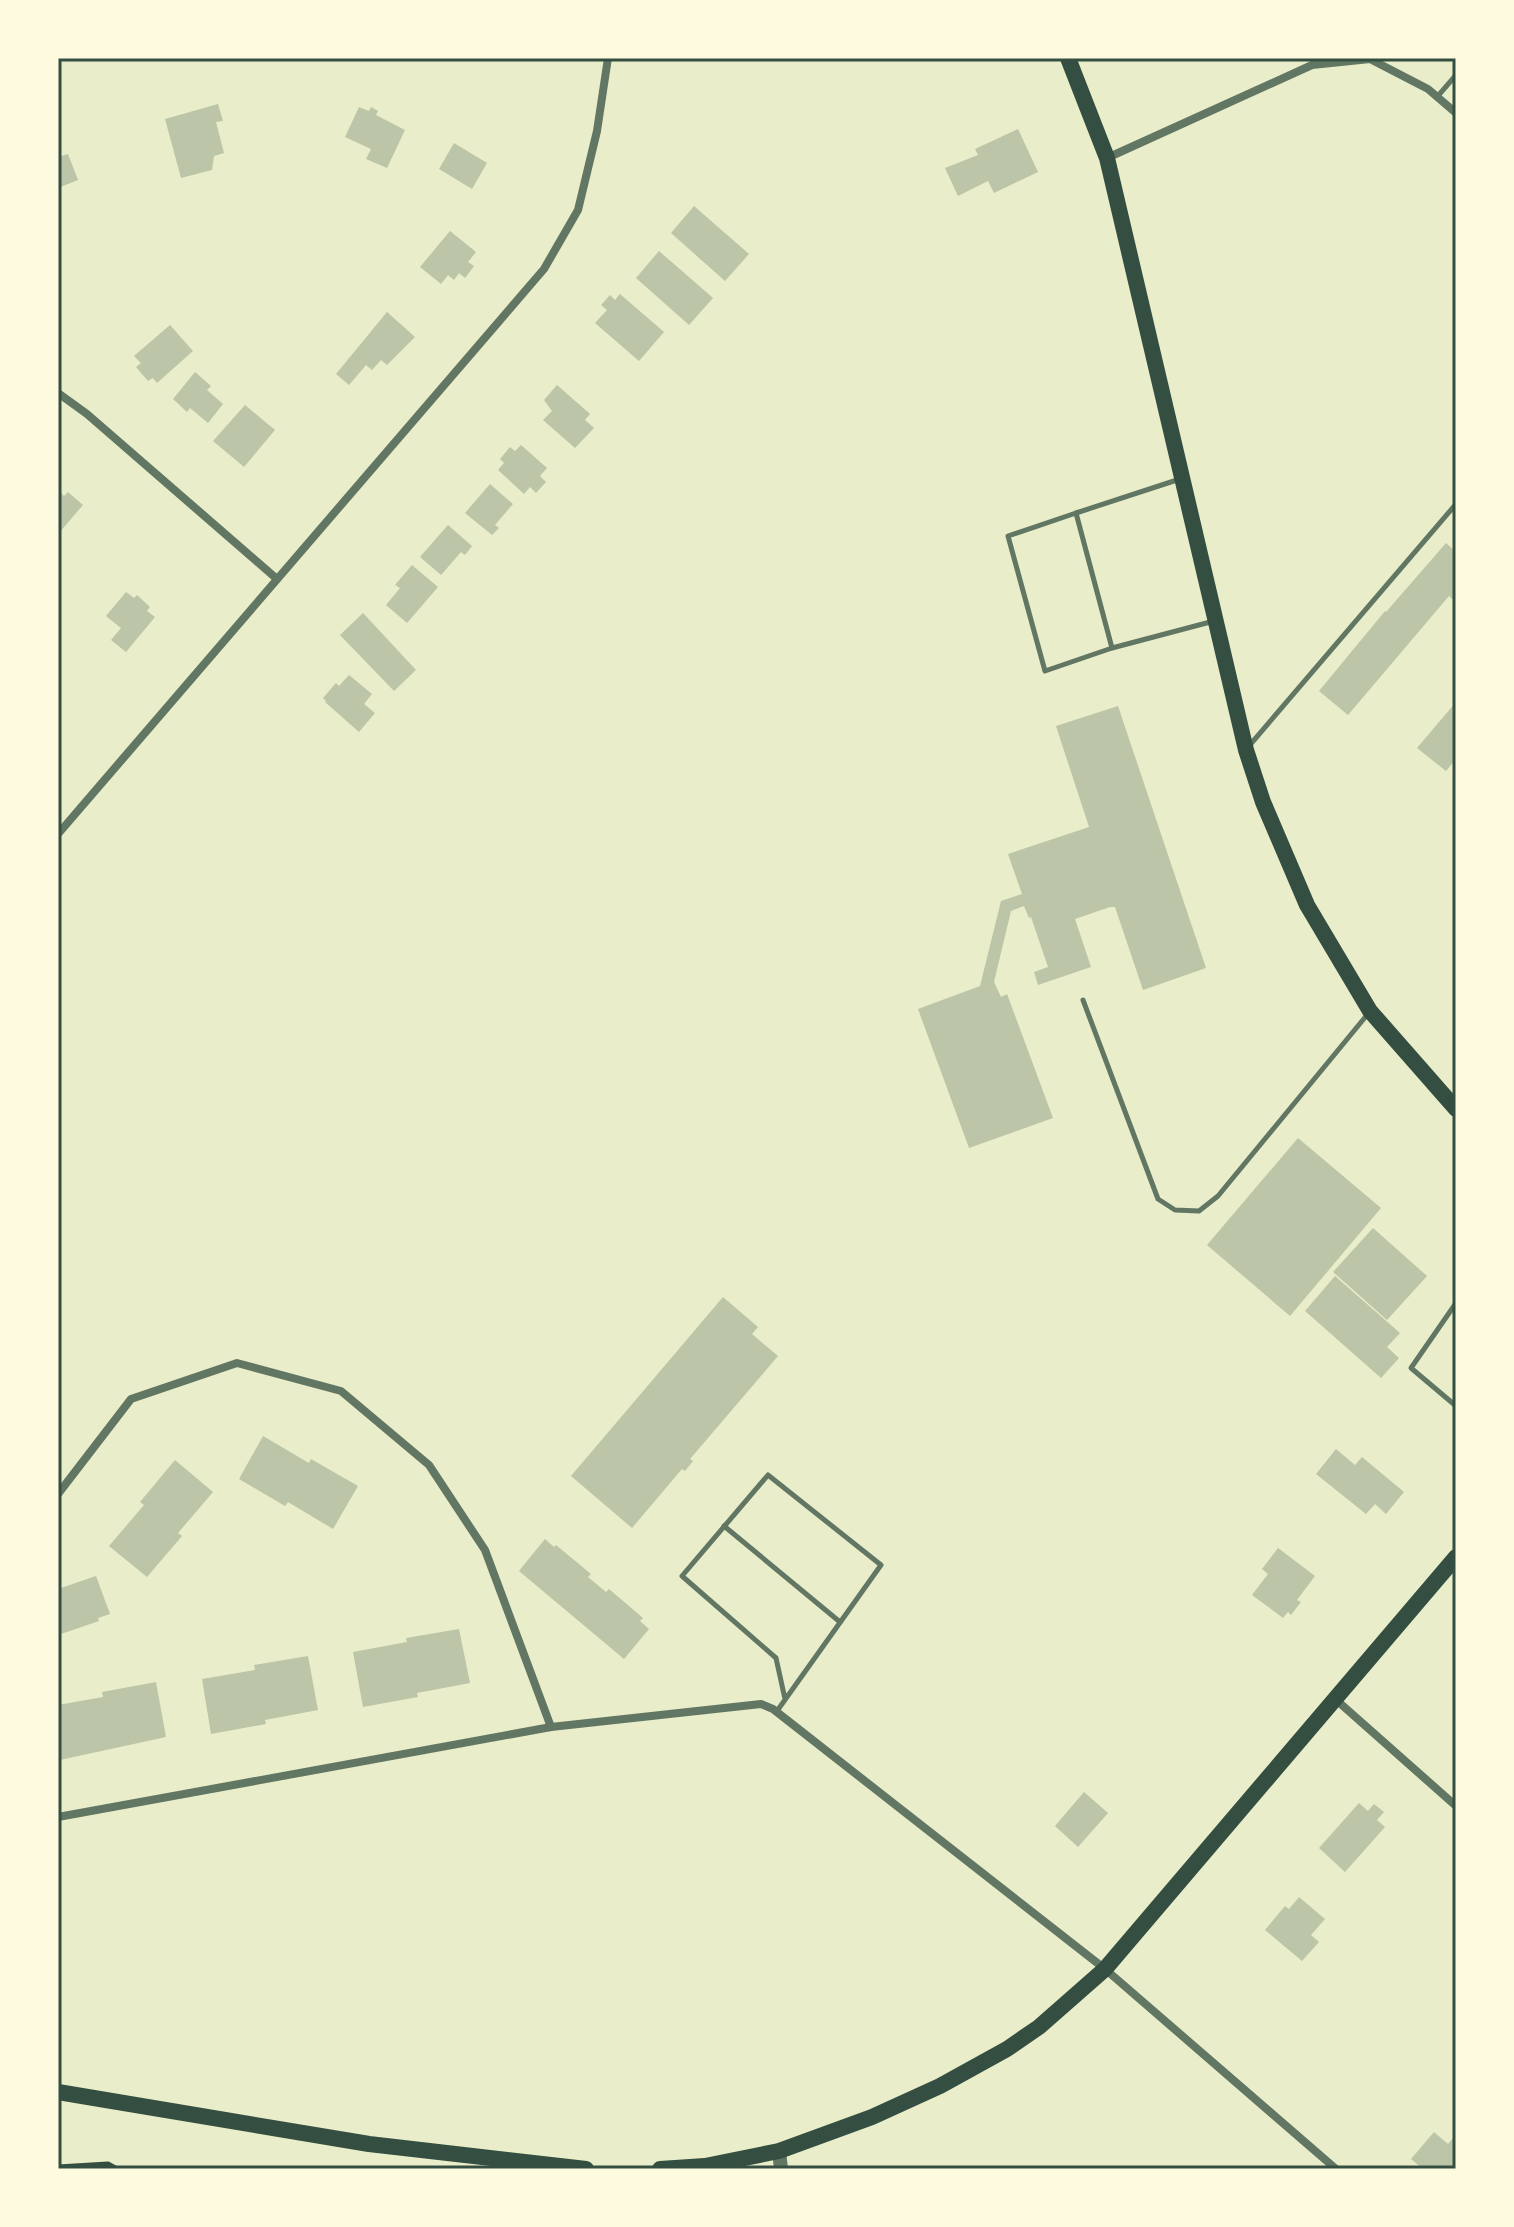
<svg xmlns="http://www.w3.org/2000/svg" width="1514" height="2227" viewBox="0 0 1514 2227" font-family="'Fira Sans Condensed',sans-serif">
  <rect width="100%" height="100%" fill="#e9edc9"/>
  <g fill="#bcc5a7">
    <path d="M 218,104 L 223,121 L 216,122 L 224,153 L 214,156 L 212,170 L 181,178 L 165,119 Z"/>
    <path d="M 359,107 L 369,111 L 371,107 L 378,111 L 376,115 L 405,130 L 387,168 L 366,159 L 371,149 L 345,137 Z"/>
    <path d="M 1018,129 L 1038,172 L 994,193 L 988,181 L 958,196 L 945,168 L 978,155 L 975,149 Z"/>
    <path d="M 454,143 L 487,163 L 472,189 L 439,169 Z"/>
    <path d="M 68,154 L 78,180 L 58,188 L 58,157 Z"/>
    <path d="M 694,206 L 749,254 L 725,281 L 671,233 Z"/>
    <path d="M 450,231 L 476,252 L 468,262 L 474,266 L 465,278 L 459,273 L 454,280 L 448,275 L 441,284 L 420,267 Z"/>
    <path d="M 659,251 L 713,298 L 689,325 L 636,278 Z"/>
    <path d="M 620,294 L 664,332 L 639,361 L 595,323 L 607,310 L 601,305 L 610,295 L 615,300 Z"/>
    <path d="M 387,312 L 415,337 L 387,365 L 381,360 L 372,370 L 366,365 L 349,385 L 336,374 Z"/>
    <path d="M 170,325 L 193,351 L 157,383 L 153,378 L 148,381 L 136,367 L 141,363 L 134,356 Z"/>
    <path d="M 195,372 L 211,386 L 207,390 L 223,404 L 208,423 L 190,408 L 187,412 L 173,399 Z"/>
    <path d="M 557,385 L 590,414 L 585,420 L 594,428 L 575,448 L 543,420 L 552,411 L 544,400 Z"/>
    <path d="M 245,405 L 275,430 L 244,467 L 213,441 Z"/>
    <path d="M 521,445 L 547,468 L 540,476 L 546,482 L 536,493 L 530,487 L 524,494 L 498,470 L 504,463 L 500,459 L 510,447 L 515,451 Z"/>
    <path d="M 490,484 L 513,504 L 495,525 L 499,528 L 492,535 L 465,513 Z"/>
    <path d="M 58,490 L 64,496 L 68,492 L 83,505 L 58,534 Z"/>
    <path d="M 448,525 L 472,546 L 465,555 L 461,552 L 441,575 L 420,557 Z"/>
    <path d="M 1446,543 L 1456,552 L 1456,595 L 1452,599 L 1449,596 L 1348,715 L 1319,691 L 1385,611 L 1386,612 Z"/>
    <path d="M 412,565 L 438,587 L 407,623 L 386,605 L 400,588 L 395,585 Z"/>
    <path d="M 126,592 L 134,598 L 137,595 L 150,607 L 147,611 L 155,617 L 126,652 L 111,640 L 121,628 L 106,616 Z"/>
    <path d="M 363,613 L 416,670 L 394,691 L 340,635 Z"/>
    <path d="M 349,675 L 372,694 L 364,704 L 375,713 L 359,732 L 325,702 L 326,701 L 323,698 L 336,683 L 339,686 Z"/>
    <path d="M 1456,702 L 1456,759 L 1446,771 L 1417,748 Z"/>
    <path d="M 1118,706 L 1206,968 L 1143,990 L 1115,907 L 1110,907 L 1075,919 L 1091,967 L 1038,985 L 1034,972 L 1048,967 L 1031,917 L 1029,918 L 1024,906 L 1011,911 L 994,982 L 1001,997 L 1007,994 L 1053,1118 L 969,1148 L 918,1009 L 980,986 L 1001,901 L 1022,894 L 1008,854 L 1089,827 L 1056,726 Z"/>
    <path d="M 1298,1138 L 1381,1208 L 1290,1316 L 1207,1245 Z"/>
    <path d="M 1373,1228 L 1427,1276 L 1387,1320 L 1333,1272 Z"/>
    <path d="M 1335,1276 L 1400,1333 L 1387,1347 L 1399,1358 L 1381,1378 L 1305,1311 Z"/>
    <path d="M 723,1297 L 758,1327 L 752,1334 L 778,1356 L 690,1459 L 693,1461 L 685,1471 L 682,1469 L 632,1528 L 571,1476 Z"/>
    <path d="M 263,1436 L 309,1463 L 311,1459 L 358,1486 L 333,1529 L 288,1502 L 285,1506 L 239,1479 Z"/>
    <path d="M 1336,1449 L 1355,1465 L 1362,1457 L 1404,1492 L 1386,1514 L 1375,1504 L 1366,1514 L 1316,1474 Z"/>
    <path d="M 175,1460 L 213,1492 L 178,1533 L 182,1536 L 147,1577 L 109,1546 L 144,1505 L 140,1502 Z"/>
    <path d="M 545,1539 L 554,1547 L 556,1545 L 591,1574 L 588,1577 L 606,1592 L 609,1589 L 643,1618 L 640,1621 L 649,1629 L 624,1659 L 519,1571 Z"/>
    <path d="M 1278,1548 L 1315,1576 L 1297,1600 L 1301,1602 L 1291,1615 L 1288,1612 L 1283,1618 L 1252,1595 L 1268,1574 L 1262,1569 Z"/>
    <path d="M 96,1576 L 110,1614 L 98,1618 L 99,1621 L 58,1635 L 58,1589 Z"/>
    <path d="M 459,1629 L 470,1683 L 417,1693 L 418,1697 L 363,1707 L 353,1652 L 407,1642 L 406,1638 Z"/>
    <path d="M 308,1656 L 318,1710 L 265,1720 L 266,1724 L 211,1734 L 202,1679 L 255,1670 L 254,1665 Z"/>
    <path d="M 156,1682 L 166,1737 L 60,1760 L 58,1705 L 103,1697 L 102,1692 Z"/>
    <path d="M 1084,1792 L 1108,1813 L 1078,1847 L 1055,1826 Z"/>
    <path d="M 1359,1803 L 1368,1811 L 1374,1804 L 1384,1812 L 1377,1820 L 1385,1827 L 1345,1872 L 1319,1848 Z"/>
    <path d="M 1299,1897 L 1325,1919 L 1311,1935 L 1319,1942 L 1302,1961 L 1265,1930 L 1285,1906 L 1289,1909 Z"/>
    <path d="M 1434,2132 L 1448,2144 L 1453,2138 L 1456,2141 L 1456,2169 L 1423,2169 L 1411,2159 Z"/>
  </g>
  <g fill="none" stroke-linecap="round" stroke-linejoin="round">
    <path stroke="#344e41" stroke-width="5" d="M 58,2167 L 108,2164 L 117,2169"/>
    <g stroke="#617663" stroke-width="5">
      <path d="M 1437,97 L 1456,75"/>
      <path d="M 1180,479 L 1076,513 L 1112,648 L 1214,621"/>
      <path d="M 1076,513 L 1008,536 L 1045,671 L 1112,648"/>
      <path d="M 1249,746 L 1456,504"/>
      <path d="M 1083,1000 L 1158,1199 L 1175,1210 L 1199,1211 L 1218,1196 L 1367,1015"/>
      <path d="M 1456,1303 L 1411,1368 L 1456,1406"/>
      <path d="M 724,1526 L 840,1622"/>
      <path d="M 777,1711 L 881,1565 L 768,1475 L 682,1576 L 776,1658 L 785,1699"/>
    </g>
    <g stroke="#617663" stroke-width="8">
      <path d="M 1107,158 L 1312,65 L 1370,59 L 1428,89 L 1456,113"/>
      <path d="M 58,393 L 87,414 L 277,579"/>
      <path d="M 58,834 L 544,269 L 578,210 L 597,131 L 608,58"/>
      <path d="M 58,1494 L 131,1399 L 237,1363 L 341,1391 L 429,1465 L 485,1550 L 551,1727"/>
      <path d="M 1334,1698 L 1456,1806"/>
      <path d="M 58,1817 L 551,1727 L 761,1704 L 773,1709 L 1105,1969 L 1336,2169"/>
    </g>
    <path stroke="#617663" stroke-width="14" d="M 779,2151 L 781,2169"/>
    <g stroke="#344e41" stroke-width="16">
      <path d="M 1068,58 L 1107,158 L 1246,750 L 1263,802 L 1307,905 L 1370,1011 L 1456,1109"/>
      <path d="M 58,2092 L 369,2144 L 586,2169"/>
      <path d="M 660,2169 L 705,2166 L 779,2151 L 872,2117 L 940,2086 L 1007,2049 L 1039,2027 L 1105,1969 L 1456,1557"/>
    </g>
  </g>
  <rect width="1514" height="2227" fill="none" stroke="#fefae0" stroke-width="120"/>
  <rect x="60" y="60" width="1394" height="2107" fill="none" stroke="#344e41" stroke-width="3"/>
</svg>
